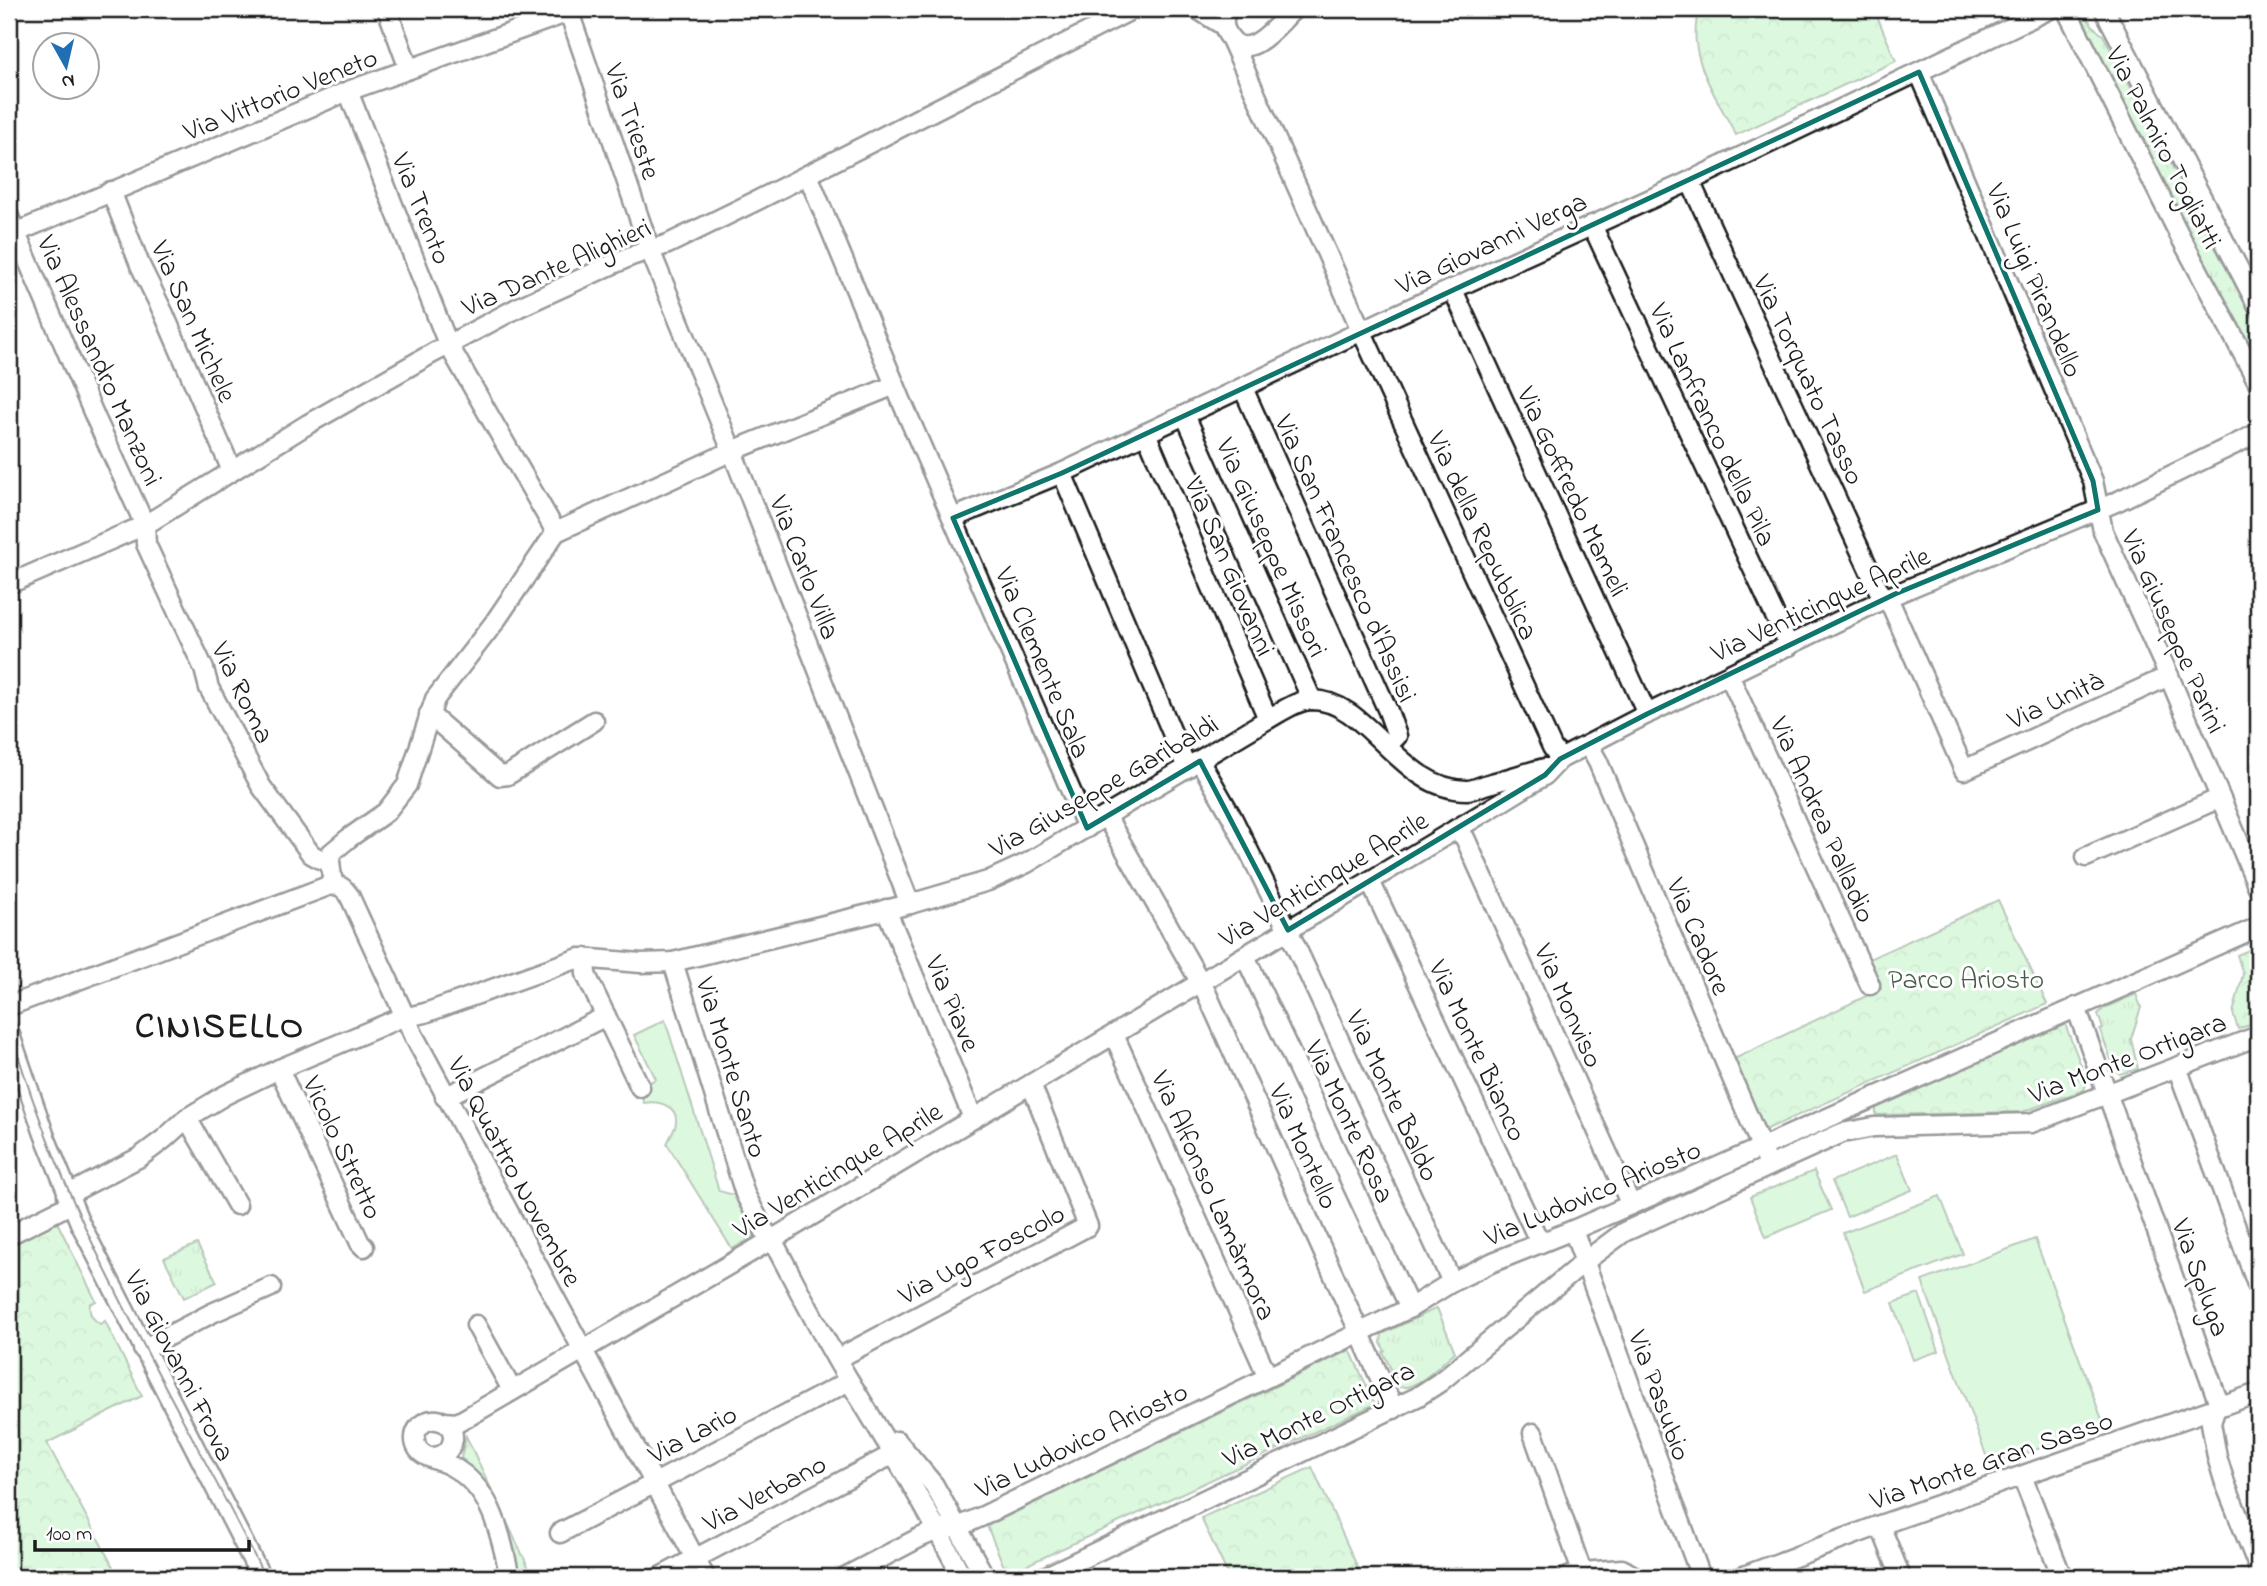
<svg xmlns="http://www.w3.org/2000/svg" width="2267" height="1586" viewBox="0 0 2267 1586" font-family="'Indie Flower',sans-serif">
  <defs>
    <pattern id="grass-tufts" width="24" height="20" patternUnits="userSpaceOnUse" patternTransform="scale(1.75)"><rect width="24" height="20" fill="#b2f0b7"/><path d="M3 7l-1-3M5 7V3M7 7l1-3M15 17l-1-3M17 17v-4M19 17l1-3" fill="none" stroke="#98cd9d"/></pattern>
    <pattern id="park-crowns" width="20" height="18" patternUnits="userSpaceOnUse" patternTransform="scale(1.75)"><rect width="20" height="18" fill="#b2f0b7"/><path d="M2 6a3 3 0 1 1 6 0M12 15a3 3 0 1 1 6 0" fill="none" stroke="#98cd9d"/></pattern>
  </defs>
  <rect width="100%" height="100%" fill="#fff"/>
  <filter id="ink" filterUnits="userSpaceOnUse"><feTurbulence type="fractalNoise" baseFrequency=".0143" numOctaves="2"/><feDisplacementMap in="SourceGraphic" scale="14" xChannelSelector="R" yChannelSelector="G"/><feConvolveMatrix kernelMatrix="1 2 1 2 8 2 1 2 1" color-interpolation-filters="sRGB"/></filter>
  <g filter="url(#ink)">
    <g fill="url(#grass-tufts)" stroke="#67866a" stroke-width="2">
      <path d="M 2081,11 C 2089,19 2094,30 2103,35 L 2258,328 L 2258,364 L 2237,323 L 2228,314 L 2077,15 Z"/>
      <path d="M 2136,994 L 2141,1007 L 2131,1039 L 2138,1069 L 2120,1074 L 2115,1070 L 2100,1030 L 2103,1029 L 2098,1014 L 2104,1008 Z"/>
      <path d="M 197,1244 L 217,1282 L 184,1298 L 164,1258 Z"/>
      <path d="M 1437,1308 L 1455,1352 C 1440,1364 1419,1390 1399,1387 L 1383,1352 L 1385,1351 L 1381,1343 L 1382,1334 Z"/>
      <path d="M 466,1436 L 533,1577 L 517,1577 L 462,1466 L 465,1461 L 461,1458 Z"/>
    </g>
    <g fill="url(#park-crowns)" stroke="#67866a" stroke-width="2">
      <path d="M 1700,9 L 1874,9 L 1896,61 L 1736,135 C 1717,98 1683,52 1700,9 Z"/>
      <path d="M 1998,900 L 2047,1004 L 1765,1130 L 1732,1060 L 1881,989 L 1867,960 Z"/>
      <path d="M 2258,946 L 2258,1022 L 2238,1029 L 2233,1013 L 2243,974 L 2237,955 Z"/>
      <path d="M 2065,1024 L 2087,1081 L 2084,1090 L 2022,1112 L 1876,1115 L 1876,1107 Z"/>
      <path d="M 55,1218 L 96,1301 L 90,1304 C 88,1313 92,1319 100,1324 L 105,1321 L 142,1396 L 47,1443 L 118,1576 L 116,1577 L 9,1577 L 9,1240 Z"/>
      <path d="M 1350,1350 L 1375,1404 L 1007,1574 L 987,1526 Z"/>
      <path d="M 1312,1467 L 1362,1577 L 1229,1577 L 1201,1518 Z"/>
    </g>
    <g fill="#b2f0b7" stroke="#67866a" stroke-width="2">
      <path d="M 665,1020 L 719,1191 L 734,1195 L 755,1236 L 732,1249 L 667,1144 C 669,1138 673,1133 675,1127 C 681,1107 660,1100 644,1103 L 642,1099 L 645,1093 L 646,1084 L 656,1079 L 634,1035 Z"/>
      <path d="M 1897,1154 L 1912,1190 L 1847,1217 L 1832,1181 Z"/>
      <path d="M 1814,1171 L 1831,1210 L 1766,1237 L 1750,1197 Z"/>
      <path d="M 1940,1196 L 1963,1254 L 1865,1291 L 1843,1233 Z"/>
      <path d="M 2035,1239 L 2104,1425 L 1990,1466 L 1922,1281 Z"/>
      <path d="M 1919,1294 L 1939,1351 L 1913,1360 L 1893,1303 Z"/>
    </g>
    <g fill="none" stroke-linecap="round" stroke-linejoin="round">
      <defs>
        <g id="minor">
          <path d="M 387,9 L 409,69"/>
          <path d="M 568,9 L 650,250 L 732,451 L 910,904"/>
          <path d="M 1197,9 L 1224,26"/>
          <path d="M 1227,9 C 1223,18 1222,26 1228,35 C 1248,67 1279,22 1294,9"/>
          <path d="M 2066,9 L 2181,238 L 2258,382"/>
          <path d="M 2104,9 L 2258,306"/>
          <path d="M 1231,39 L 1362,332 L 1552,747 L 1560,759"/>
          <path d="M 1919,72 L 2093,481 L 2103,531 L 2169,676 L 2258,887"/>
          <path d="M 348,91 L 448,344 L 556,532"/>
          <path d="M 808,175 L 902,402 L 1087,828"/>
          <path d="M 1690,181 L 1878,589 L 1892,607 L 1964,770 L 2169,676"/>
          <path d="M 111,191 L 140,265 L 164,314 L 232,471"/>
          <path d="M 9,217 L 96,419 L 145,525 L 146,544 L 204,669 L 209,688 L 261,786 L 311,854 L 320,859 L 330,862"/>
          <path d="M 1592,225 L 1789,646"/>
          <path d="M 9,234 L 15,233 L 348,91 L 569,12"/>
          <path d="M 1453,290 L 1647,714"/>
          <path d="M 1243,388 L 1388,711 L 1397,736 L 1387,746"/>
          <path d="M 1185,415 L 1312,700"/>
          <path d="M 1146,433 L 1268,719"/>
          <path d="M 1062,473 L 1187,768"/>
          <path d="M 953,518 L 1062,473 L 1389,318 L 1690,181 L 2050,9"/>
          <path d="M 9,584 L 145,525 L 308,424 L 433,353 L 519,307 L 631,256 L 668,244 L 758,200 L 1133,9"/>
          <path d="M 1729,675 L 1870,985"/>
          <path d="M 429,714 L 500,776 L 508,775 L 594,721"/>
          <path d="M 1589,746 L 1598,762 L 1765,1156"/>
          <path d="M 1200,761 L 1232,817 L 1288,930 L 1452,1282"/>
          <path d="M 1106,816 L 1206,992 L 1394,1409"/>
          <path d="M 1456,829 L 1465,838 L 1631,1205"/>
          <path d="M 2086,857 L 2220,798"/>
          <path d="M 1370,881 L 1540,1243"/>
          <path d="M 333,885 L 330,862 L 331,853 L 349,838 L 386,812 L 407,785 L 435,699 L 494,623 L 556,532 L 732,451 L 895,385"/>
          <path d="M 886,909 L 973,1118"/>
          <path d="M 1245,956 L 1410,1308"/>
          <path d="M 585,958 L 586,974 L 589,981 L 640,1087"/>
          <path d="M 673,962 L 745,1194 L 764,1230 L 775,1245 C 799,1290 823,1338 850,1382 C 889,1446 928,1510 962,1577"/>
          <path d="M 9,1006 L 328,886 C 340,883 344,888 350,897 L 414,1036 L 705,1577"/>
          <path d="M 2076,1007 L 2218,1401 L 2211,1423 L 2217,1457 L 2225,1483 L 2258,1566"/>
          <path d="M 9,1032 L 44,1134 L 80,1223 L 261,1577"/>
          <path d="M 1114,1035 L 1268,1377"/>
          <path d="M 2177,1067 L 2258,1287"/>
          <path d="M 279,1069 L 360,1243 L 364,1247"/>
          <path d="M 445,1097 L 606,1016"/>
          <path d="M 187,1118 L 237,1205"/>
          <path d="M 67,1195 L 140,1157 L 164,1139 L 187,1118 L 225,1095 L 279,1069 L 398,1019 L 425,1013 L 579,958 L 641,963 L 673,962 L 910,904 L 988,881 L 1027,863 L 1268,719 C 1281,712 1297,700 1312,700 C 1369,700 1399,790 1467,790 C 1473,790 1481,786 1488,784 C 1507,779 1525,773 1545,768"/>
          <path d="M 1573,1230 L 1701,1577"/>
          <path d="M 9,1235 L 71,1204"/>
          <path d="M 476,1325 L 512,1390"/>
          <path d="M 143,1349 L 212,1313 L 271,1287"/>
          <path d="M 837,1359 L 1088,1226 L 1031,1084"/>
          <path d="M 444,1422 L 457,1423 L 466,1418 L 751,1252 L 1503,801 L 1545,775 L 1560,759 L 1647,714 L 1886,598 L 2116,502 L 2258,433"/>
          <path d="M 1533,1433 L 1582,1572"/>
          <path d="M 897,1441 L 934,1485 L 985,1577"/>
          <path d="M 432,1457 C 457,1457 461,1423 437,1420 C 421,1418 409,1435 418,1449 C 425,1459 441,1460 451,1466 C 493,1489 500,1534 510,1577"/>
          <path d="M 2022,1476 L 2062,1577"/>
          <path d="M 1880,1525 L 1901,1577"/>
          <path d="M 560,1533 L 849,1381"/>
          <path d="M 660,1577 L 884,1459 L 902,1452"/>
          <path d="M 845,1577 L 919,1538 L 938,1530 L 958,1527 L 983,1516 L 1410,1308 L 1452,1282 L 1493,1262 L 1573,1230 L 1715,1168 L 2258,927"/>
          <path d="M 1044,1577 L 1417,1397 L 1440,1382 L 1584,1262 L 1624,1232 L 1842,1133 L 1874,1127 L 2031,1123 L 2258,1036"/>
          <path d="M 1568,1577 L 1582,1572 L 1622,1569 L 1636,1577"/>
          <path d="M 1741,1577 L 1880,1525 L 2258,1393"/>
        </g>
      </defs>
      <use href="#minor" stroke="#1c1c1c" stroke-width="23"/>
      <use href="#minor" stroke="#fff" stroke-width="18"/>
      <path stroke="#1c1c1c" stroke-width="2" d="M 9,1024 C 63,1221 175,1396 265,1577"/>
    </g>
  </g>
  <path d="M0 0H2267V1586H0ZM 1919,72 L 2093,481 L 2098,510 L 1895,594 L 1647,714 L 1560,759 L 1545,775 L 1288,930 L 1200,761 L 1087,828 L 953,518 L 1062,473 Z" fill="#fff" fill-opacity=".55" fill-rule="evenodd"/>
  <path fill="none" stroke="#0f766e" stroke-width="5" stroke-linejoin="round" d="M 1919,72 L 2093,481 L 2098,510 L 1895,594 L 1647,714 L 1560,759 L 1545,775 L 1288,930 L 1200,761 L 1087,828 L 953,518 L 1062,473 Z"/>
  <g text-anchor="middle" stroke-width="6" stroke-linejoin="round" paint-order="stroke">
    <g font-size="28" fill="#1c1c1c" stroke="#fff">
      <text transform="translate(280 93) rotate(-22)" y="10">Via Vittorio Veneto</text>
      <text transform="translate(634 121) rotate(71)" y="10">Via Trieste</text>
      <text transform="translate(2165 147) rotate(63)" y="10">Via Palmiro Togliatti</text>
      <text transform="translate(423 208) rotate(68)" y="10">Via Trento</text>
      <text transform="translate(1491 242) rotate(-25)" y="10">Via Giovanni Verga</text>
      <text transform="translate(556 266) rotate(-24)" y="10">Via Dante Alighieri</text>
      <text transform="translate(2036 280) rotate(67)" y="10">Via Luigi Pirandello</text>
      <text transform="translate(195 321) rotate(66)" y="10">Via San Michele</text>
      <text transform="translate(101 360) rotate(66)" y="10">Via Alessandro Manzoni</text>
      <text transform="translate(1810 379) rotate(65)" y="10">Via Torquato Tasso</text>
      <text transform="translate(1714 424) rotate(65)" y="10">Via Lanfranco della Pila</text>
      <text transform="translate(1574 491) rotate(65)" y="10">Via Goffredo Mameli</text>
      <text transform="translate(1484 535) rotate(65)" y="10">Via della Repubblica</text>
      <text transform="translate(1273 547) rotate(66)" y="10">Via Giuseppe Missori</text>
      <text transform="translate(1347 558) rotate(66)" y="10">Via San Francesco d'Assisi</text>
      <text transform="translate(1231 566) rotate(67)" y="10">Via San Giovanni</text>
      <text transform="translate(806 567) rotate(69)" y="10">Via Carlo Villa</text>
      <text transform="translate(1820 603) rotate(-25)" y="10">Via Venticinque Aprile</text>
      <text transform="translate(2175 631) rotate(66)" y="10">Via Giuseppe Parini</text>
      <text transform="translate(1044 662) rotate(67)" y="10">Via Clemente Sala</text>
      <text transform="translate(244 692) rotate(64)" y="10">Via Roma</text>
      <text transform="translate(2055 699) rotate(-25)" y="10">Via Unità</text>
      <text transform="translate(1103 785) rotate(-30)" y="10">Via Giuseppe Garibaldi</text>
      <text transform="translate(1824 819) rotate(66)" y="10">Via Andrea Palladio</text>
      <text transform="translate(1323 878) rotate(-31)" y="10">Via Venticinque Aprile</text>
      <text transform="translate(1700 936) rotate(67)" y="10">Via Cadore</text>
      <text transform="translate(954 1003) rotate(67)" y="10">Via Piave</text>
      <text transform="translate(1570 1005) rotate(66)" y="10">Via Monviso</text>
      <text transform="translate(1479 1050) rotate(65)" y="10">Via Monte Bianco</text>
      <text transform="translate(2127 1057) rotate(-21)" y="10">Via Monte Ortigara</text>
      <text transform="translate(733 1067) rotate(73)" y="10">Via Monte Santo</text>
      <text transform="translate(1394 1095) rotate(65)" y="10">Via Monte Baldo</text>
      <text transform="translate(1351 1121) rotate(65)" y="10">Via Monte Rosa</text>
      <text transform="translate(1305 1146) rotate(66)" y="10">Via Montello</text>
      <text transform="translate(344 1147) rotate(65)" y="10">Vicolo Stretto</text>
      <text transform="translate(837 1169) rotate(-31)" y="10">Via Venticinque Aprile</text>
      <text transform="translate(516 1171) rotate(62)" y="10">Via Quattro Novembre</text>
      <text transform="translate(1592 1192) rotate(-23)" y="10">Via Ludovico Ariosto</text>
      <text transform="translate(1215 1195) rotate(66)" y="10">Via Alfonso Lamàrmora</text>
      <text transform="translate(981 1253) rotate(-28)" y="10">Via Ugo Foscolo</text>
      <text transform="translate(2202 1277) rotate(70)" y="10">Via Spluga</text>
      <text transform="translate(181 1365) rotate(63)" y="10">Via Giovanni Frova</text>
      <text transform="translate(1661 1395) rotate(70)" y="10">Via Pasubio</text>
      <text transform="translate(1318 1413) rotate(-26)" y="10">Via Monte Ortigara</text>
      <text transform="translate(692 1433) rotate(-28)" y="10">Via Lario</text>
      <text transform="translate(1081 1439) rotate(-26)" y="10">Via Ludovico Ariosto</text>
      <text transform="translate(1991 1459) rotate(-19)" y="10">Via Monte Gran Sasso</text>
      <text transform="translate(764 1492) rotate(-28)" y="10">Via Verbano</text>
    </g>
    <g font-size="28" fill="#495c4a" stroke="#fff">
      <text x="1966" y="988">Parco Ariosto</text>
    </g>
    <g font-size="35" font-weight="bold" letter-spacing="2" fill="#1c1c1c" stroke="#fff">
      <text x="220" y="1037">CINISELLO</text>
    </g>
  </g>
  <rect width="2267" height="1586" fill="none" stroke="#fff" stroke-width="35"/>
  <rect x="18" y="18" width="2232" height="1551" fill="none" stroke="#1c1c1c" stroke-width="2.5" filter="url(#ink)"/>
  <g transform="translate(66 66) rotate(172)"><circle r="33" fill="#ffffff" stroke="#a4a4a4" stroke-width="2"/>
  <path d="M0-5L12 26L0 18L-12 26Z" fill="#1f6fb2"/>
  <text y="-10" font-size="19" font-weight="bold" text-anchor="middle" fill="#1c1c1c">N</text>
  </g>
  <path d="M35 1540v10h214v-10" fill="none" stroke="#1c1c1c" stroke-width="3.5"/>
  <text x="46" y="1540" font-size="21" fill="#1c1c1c" stroke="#ffffff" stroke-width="5" paint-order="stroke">100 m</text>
</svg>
